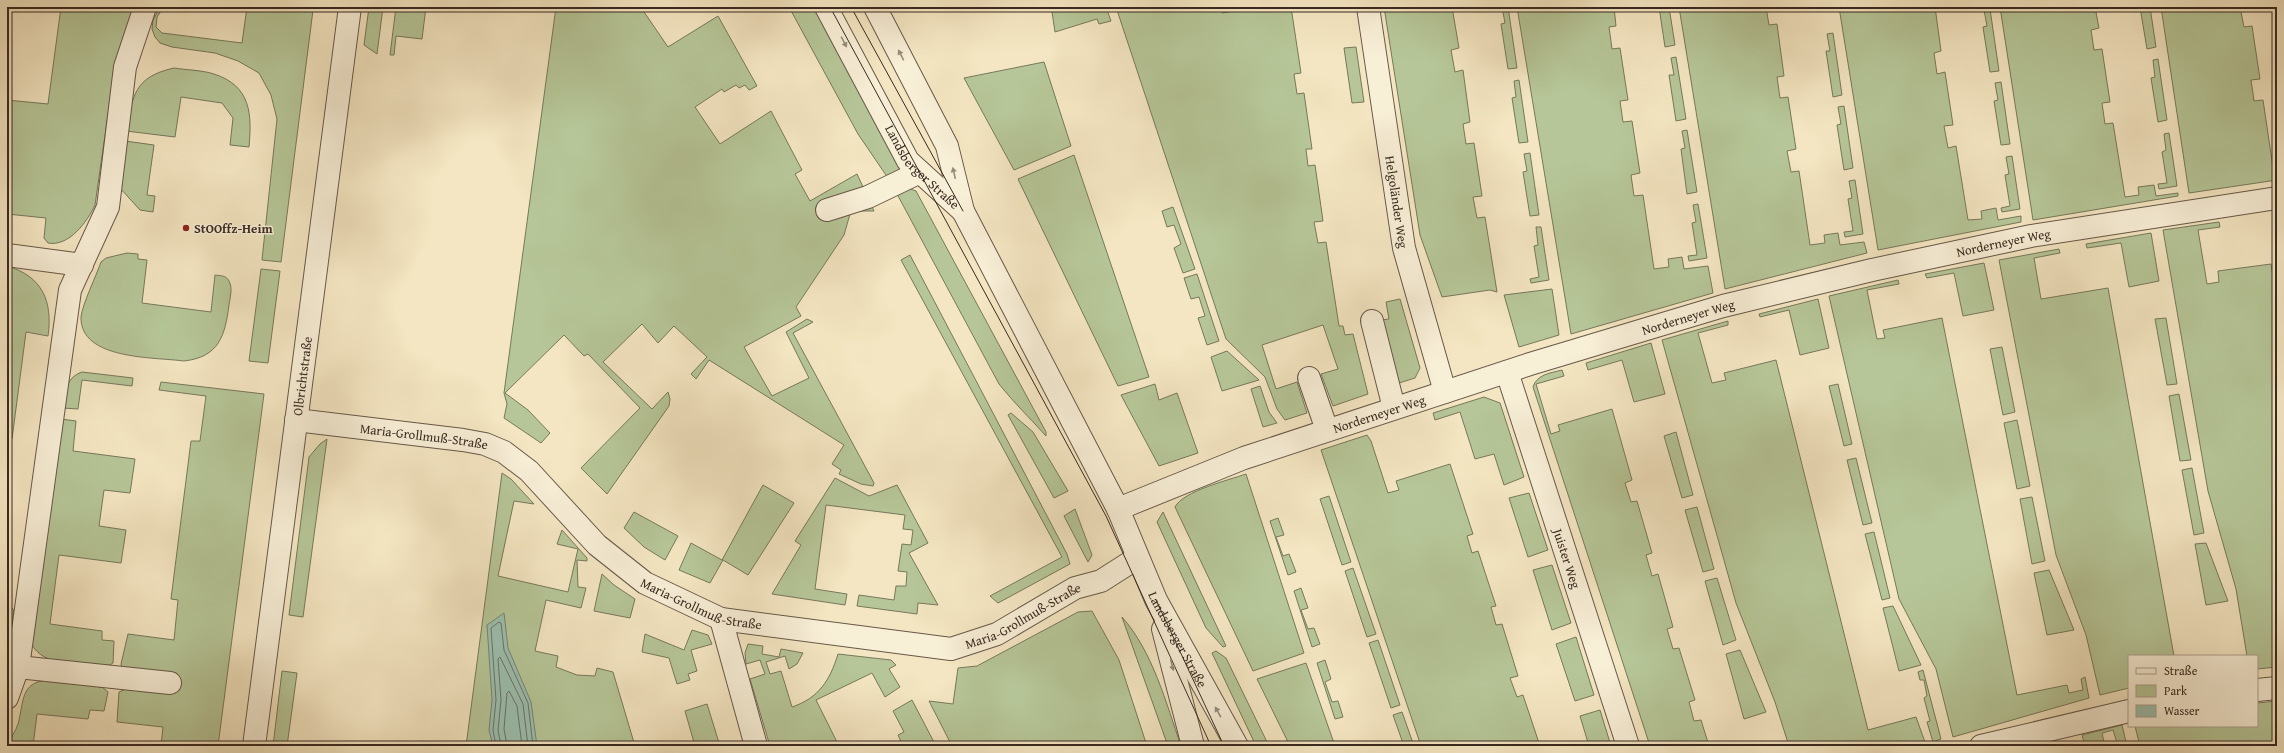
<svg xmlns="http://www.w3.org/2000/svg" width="2284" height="753" viewBox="0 0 2284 753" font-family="'Gentium Book Plus',serif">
  <rect width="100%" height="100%" fill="#f4e6c2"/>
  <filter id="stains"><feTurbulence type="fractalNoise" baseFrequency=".005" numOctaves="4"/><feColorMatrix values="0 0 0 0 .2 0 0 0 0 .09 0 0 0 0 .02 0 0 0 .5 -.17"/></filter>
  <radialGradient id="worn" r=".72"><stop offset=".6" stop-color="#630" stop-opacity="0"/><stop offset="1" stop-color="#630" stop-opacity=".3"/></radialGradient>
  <g fill="#b6c698" stroke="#77785c">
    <path d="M 61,7 L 134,7 L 115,66 L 95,205 C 87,222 69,247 48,243 L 44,238 L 46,218 L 7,214 L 7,100 L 48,104 Z"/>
    <path d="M 160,7 L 163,8 L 157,17 L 156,27 L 162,33 L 242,43 L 247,7 L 292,7 L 313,10 L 281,262 L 262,260 L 277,119 L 271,95 L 259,73 L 238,61 L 215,53 L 172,47 L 160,43 L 155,37 L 152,29 L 153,20 Z"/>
    <path d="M 369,7 L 383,7 L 377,54 L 364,45 Z"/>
    <path d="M 396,7 L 426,7 L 422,39 L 396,36 L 394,55 L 390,55 Z"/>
    <path d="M 556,7 L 651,7 L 644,12 L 668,47 L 718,16 L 757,86 L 749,90 L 745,85 L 739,88 L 736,85 L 724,92 L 722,89 L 695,107 L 720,144 L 771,111 L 802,170 L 795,174 L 810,201 L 857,174 L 874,211 L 858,211 L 850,214 L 844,235 L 796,307 L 801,316 L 744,347 L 772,396 L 809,378 L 786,332 L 807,319 L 813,322 L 793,333 L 874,483 L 873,486 L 861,484 L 839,474 L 841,470 L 832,464 L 844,445 L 709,360 L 696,379 L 691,374 L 707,357 L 674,326 L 658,343 L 642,324 L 603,362 L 652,409 L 668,392 L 670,399 L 669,406 L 607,494 L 581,468 L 640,408 L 588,354 L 584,356 L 564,335 L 505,393 L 528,410 L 550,433 L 541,443 L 504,418 L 507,404 L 504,393 Z"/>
    <path d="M 789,7 L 822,7 L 901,164 L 898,173 L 888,178 L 858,134 Z"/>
    <path d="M 1061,7 L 1106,7 L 1111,21 L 1099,24 L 1097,19 L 1055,32 L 1052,12 Z"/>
    <path d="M 1116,7 L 1221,7 L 1222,13 L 1261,7 L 1291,7 L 1301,73 L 1294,74 L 1297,94 L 1304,93 L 1312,149 L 1306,149 L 1308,166 L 1315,165 L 1323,221 L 1314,222 L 1318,243 L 1326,242 L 1339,326 L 1343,326 L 1345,335 L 1353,334 L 1368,394 L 1333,406 L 1321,374 L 1338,369 L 1323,325 L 1262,345 L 1276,389 L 1297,382 L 1307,413 L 1285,420 L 1277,409 L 1265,377 L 1226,339 Z"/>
    <path d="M 1384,7 L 1452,7 L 1459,48 L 1451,50 L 1455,72 L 1463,70 L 1470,122 L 1463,124 L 1466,144 L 1474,143 L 1482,196 L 1473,197 L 1477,218 L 1485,217 L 1497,292 L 1490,290 L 1442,297 L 1420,235 Z"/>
    <path d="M 1502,7 L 1508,7 L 1517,68 L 1508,69 L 1501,24 L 1505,23 Z"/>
    <path d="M 1517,7 L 1614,7 L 1616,26 L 1609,27 L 1612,49 L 1620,48 L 1628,100 L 1620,101 L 1623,122 L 1632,121 L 1640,173 L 1631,175 L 1634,196 L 1643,195 L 1654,269 L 1669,267 L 1668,259 L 1682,257 L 1684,269 L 1708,266 L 1713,293 L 1571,334 Z"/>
    <path d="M 1659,7 L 1669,7 L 1675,45 L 1665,47 Z"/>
    <path d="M 1679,7 L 1766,7 L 1769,25 L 1777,24 L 1784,76 L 1777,77 L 1780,98 L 1788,97 L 1796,149 L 1787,151 L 1791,172 L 1799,171 L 1810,245 L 1825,243 L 1824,235 L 1838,233 L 1840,245 L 1864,242 L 1867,253 L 1725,289 Z"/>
    <path d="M 1839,7 L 1935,7 L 1941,51 L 1934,53 L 1937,74 L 1945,72 L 1953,125 L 1944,126 L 1948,148 L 1956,146 L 1968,220 L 1982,219 L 1981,211 L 1996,208 L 1998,220 L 2021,216 L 2021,222 L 1878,250 Z"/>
    <path d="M 2000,7 L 2095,7 L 2099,28 L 2091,30 L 2094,50 L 2102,49 L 2110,102 L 2102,103 L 2105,124 L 2113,123 L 2125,197 L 2139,195 L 2138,187 L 2154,185 L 2156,196 L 2178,193 L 2178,196 L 2033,220 Z"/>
    <path d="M 2140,7 L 2150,7 L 2156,47 L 2147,49 Z"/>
    <path d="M 2161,7 L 2240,7 L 2244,27 L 2252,26 L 2260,79 L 2251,80 L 2254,101 L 2263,100 L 2274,174 L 2277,175 L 2277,180 L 2189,193 Z"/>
    <path d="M 1990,9 L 1999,71 L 1990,72 L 1983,27 L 1987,26 L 1984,10 Z"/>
    <path d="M 1833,33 L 1842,95 L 1833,97 L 1826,51 L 1830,51 L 1827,34 Z"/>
    <path d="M 1356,47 L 1364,102 L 1352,103 L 1344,48 Z"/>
    <path d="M 1676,57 L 1686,119 L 1676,121 L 1669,75 L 1674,75 L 1671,58 Z"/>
    <path d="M 2158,59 L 2167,120 L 2158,122 L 2151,78 L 2155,77 L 2153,60 Z"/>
    <path d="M 1044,62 L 1071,146 L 1014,170 L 964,78 Z"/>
    <path d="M 174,68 C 186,70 202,70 214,74 C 251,86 252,114 249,147 L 230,145 L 233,118 L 222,103 L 181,97 L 175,137 L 126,131 C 133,95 134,77 174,68 Z"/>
    <path d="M 1519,80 L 1528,142 L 1519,143 L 1512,98 L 1516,97 L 1514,81 Z"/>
    <path d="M 2001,82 L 2010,144 L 2001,145 L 1994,101 L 1998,100 L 1995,83 Z"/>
    <path d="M 1844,106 L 1853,168 L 1844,170 L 1837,125 L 1841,124 L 1838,107 Z"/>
    <path d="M 1687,130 L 1697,192 L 1687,194 L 1681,149 L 1685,148 L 1682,131 Z"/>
    <path d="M 2169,133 L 2177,186 L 2159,189 L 2158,184 L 2167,183 L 2162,152 L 2166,150 L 2164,134 Z"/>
    <path d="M 125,141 L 154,145 L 147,195 L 155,196 L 153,212 L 140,210 L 119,187 Z"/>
    <path d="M 1530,153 L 1539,215 L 1530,216 L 1523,172 L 1527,171 L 1524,154 Z"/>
    <path d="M 1074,155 L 1149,377 L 1118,386 L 1018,179 Z"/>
    <path d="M 2012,156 L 2020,209 L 2002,212 L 2001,208 L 2010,206 L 2005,175 L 2009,174 L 2006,157 Z"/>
    <path d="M 1855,180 L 1863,234 L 1845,237 L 1844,232 L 1853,231 L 1848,199 L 1852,198 L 1849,181 Z"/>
    <path d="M 908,188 L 916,191 L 1046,432 L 1046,436 C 1030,418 1014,403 999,384 L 897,194 Z"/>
    <path d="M 1698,204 L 1707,258 L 1689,261 L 1688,256 L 1697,255 L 1692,223 L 1696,222 L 1693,205 Z"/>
    <path d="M 1173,207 L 1195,269 L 1183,273 L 1174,248 L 1181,244 L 1174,225 L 1167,227 L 1162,211 Z"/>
    <path d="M 2219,222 L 2220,227 L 2198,230 L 2207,284 L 2219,282 L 2218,271 L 2271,264 L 2277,301 L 2277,667 L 2257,669 L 2257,656 L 2247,656 L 2236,589 L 2208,491 L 2163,230 Z"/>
    <path d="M 1536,227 L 1541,227 L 1549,280 L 1531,283 L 1530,279 L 1539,277 L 1534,246 L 1538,245 Z"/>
    <path d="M 2151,233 L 2159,281 L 2129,287 L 2121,243 L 2087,248 L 2086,244 Z"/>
    <path d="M 2059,249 L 2060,253 L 2034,258 L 2041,299 L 2108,288 L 2174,656 L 2129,656 L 2129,688 L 2100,695 L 2086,635 L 2056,555 L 1999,260 Z"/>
    <path d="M 127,253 L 138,254 L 138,259 L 147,260 L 142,303 L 211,312 L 215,275 C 221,276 226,275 229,281 C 233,288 230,298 229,305 C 225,336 219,357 184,361 C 154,357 80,360 81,317 C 82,305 97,274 101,262 L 106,258 Z"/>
    <path d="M 910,255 L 1067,554 L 1070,564 L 998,603 L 990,596 L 1062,557 L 901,260 Z"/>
    <path d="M 1984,263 L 1994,310 L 1963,316 L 1954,273 L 1927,278 L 1925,274 Z"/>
    <path d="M 7,266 C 42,276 53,301 48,336 L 26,332 L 12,439 L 7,438 Z"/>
    <path d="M 261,269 L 280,271 L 268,363 L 249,361 Z"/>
    <path d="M 1197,274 L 1219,341 L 1207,345 L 1198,318 L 1205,316 L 1199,297 L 1191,299 L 1184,278 Z"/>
    <path d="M 1898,280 L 1899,284 L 1867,290 L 1877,339 L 1885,338 L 1883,330 L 1942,318 L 2017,695 L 2067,685 L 2069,693 L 2083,690 L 2081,679 L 2085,677 L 2089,698 L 1953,737 L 1936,669 L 1899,599 L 1829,296 Z"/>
    <path d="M 1552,289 L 1559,335 L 1519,347 L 1504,295 Z"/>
    <path d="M 1400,299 L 1420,368 L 1415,378 L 1396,384 L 1381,320 L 1389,319 L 1386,302 Z"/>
    <path d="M 1818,299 L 1829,348 L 1800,355 L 1789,310 L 1760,317 L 1759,314 Z"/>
    <path d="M 2166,318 L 2177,384 L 2167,385 L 2155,319 Z"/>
    <path d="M 1728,321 L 1728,325 L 1698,333 L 1712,383 L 1726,380 L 1724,373 L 1776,360 L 1868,730 L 1916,717 L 1926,745 L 1789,746 L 1775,702 L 1736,603 L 1662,340 Z"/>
    <path d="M 1651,343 L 1665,394 L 1634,402 L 1622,360 L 1588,370 L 1586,363 Z"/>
    <path d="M 2002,347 L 2015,412 L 2003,415 L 1990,349 Z"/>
    <path d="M 1227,351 L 1259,380 L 1222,391 L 1211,357 Z"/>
    <path d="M 1562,370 L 1564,376 L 1536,384 L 1551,434 L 1560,431 L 1558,425 L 1612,409 L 1632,480 L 1625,483 L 1631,502 L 1637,501 L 1652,553 L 1646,555 L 1652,576 L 1658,574 L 1673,627 L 1667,629 L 1673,649 L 1679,648 L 1695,700 L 1689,702 L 1694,721 L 1701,720 L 1709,746 L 1650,746 L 1533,387 C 1537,374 1551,373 1562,370 Z"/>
    <path d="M 82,372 L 133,378 L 132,386 L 82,380 L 78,409 L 63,408 C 65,393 65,378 82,372 Z"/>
    <path d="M 161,382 L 264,394 L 218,746 L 161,746 L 163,727 L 117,722 L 119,692 L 126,689 L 121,664 L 128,634 L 174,640 L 178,600 L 171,599 L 191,441 L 200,441 L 206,396 L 159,390 Z"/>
    <path d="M 1155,384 L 1159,400 L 1177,393 L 1198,453 L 1159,466 L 1121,395 Z"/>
    <path d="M 1838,384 L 1852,444 L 1844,446 L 1829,386 Z"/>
    <path d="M 1260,386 L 1269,412 L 1277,423 L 1263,427 L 1251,389 Z"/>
    <path d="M 2179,394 L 2191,460 L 2180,461 L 2169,396 Z"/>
    <path d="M 1484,397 L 1500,403 L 1524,477 L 1504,485 L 1494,454 L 1475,459 L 1460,412 L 1435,420 L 1433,413 Z"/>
    <path d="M 1011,413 L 1033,432 L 1068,491 L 1054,498 L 1008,415 Z"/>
    <path d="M 61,419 L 76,421 L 73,451 L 135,459 L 130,493 L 104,490 L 99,526 L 126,530 L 121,563 L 59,555 L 50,624 L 102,631 L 102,640 L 114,641 L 113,663 L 106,667 C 82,664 43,668 31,643 Z"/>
    <path d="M 2017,420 L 2030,486 L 2017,489 L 2004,423 Z"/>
    <path d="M 1676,432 L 1693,495 L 1682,498 L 1664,436 Z"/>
    <path d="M 1367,435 L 1371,441 L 1388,493 L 1399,490 L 1396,481 L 1450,464 L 1473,534 L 1467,536 L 1472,553 L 1478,551 L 1496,606 L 1491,607 L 1496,625 L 1502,624 L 1518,676 L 1510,678 L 1517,697 L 1523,695 L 1540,746 L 1421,746 L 1321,450 Z"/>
    <path d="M 327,439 L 303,617 L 289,615 L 309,457 L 320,444 Z"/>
    <path d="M 1856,458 L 1872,523 L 1863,525 L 1847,460 Z"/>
    <path d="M 2192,468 L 2204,533 L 2194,535 L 2182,470 Z"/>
    <path d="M 502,473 L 511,479 L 534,504 L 514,501 L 498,576 L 568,592 L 578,549 L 557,544 L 562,530 L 587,558 L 587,561 L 577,560 L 578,587 L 586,588 L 581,608 L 546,600 L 535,651 L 558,656 L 556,667 L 577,675 L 595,676 L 597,668 L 613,672 L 635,746 L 466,746 Z"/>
    <path d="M 1246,474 L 1304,653 L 1253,671 L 1175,507 C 1183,491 1229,480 1246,474 Z"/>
    <path d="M 835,478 L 869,496 L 897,485 L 928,543 L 909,553 L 938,605 L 918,603 L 917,614 L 857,606 L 859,595 L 894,600 L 896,586 L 906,586 L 907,572 L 898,571 L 902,544 L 911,545 L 913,530 L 903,529 L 905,515 L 826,505 L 815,589 L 847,594 L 845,605 L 772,594 L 801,545 L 795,541 Z"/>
    <path d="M 763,485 L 794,503 L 748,575 L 723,560 L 710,583 L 679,570 L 691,543 L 722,560 Z"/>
    <path d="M 1529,493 L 1548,550 L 1528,557 L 1509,498 Z"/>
    <path d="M 1329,496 L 1351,562 L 1342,565 L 1320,499 Z"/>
    <path d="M 2032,497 L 2045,561 L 2032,564 L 2020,499 Z"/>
    <path d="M 1697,507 L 1714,569 L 1703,572 L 1685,510 Z"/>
    <path d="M 1075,509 L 1092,555 L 1088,562 L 1064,516 Z"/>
    <path d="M 634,512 L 678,536 L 665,560 L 644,547 L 624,528 Z"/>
    <path d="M 1163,512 L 1226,646 L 1223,647 L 1206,628 L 1157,522 Z"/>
    <path d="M 1278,518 L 1284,535 L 1276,537 L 1283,556 L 1289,554 L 1296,572 L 1288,575 L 1270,521 Z"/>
    <path d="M 1874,532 L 1890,598 L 1882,600 L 1865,534 Z"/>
    <path d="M 2206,543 L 2228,601 L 2206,605 L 2195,544 Z"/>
    <path d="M 1552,565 L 1571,623 L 1552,630 L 1533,570 Z"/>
    <path d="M 1353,568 L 1376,634 L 1367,637 L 1345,571 Z"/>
    <path d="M 2049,570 L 2074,630 L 2047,635 L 2034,573 Z"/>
    <path d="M 602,574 L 614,585 L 635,599 L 630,618 L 594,611 Z"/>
    <path d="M 1717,578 L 1736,640 L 1723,645 L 1705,581 Z"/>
    <path d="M 1301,588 L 1308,608 L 1301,610 L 1308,629 L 1314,628 L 1320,644 L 1312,647 L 1294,591 Z"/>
    <path d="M 7,603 L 14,610 L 11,635 L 7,643 Z"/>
    <path d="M 1893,606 L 1921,665 L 1899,671 L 1883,608 Z"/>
    <path d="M 1092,611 L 1119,660 L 1147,746 L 952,746 L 929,701 L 953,704 L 958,668 L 977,666 L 1078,612 Z"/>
    <path d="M 1122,617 C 1153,652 1166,703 1181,746 L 1168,746 Z"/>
    <path d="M 692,630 L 708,635 L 712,644 L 691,650 L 697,671 L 688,674 L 690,680 L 677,684 L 669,658 L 642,652 L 645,634 L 684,650 Z"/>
    <path d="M 1576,637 L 1594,695 L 1575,701 L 1556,644 Z"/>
    <path d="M 1378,640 L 1400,705 L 1391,708 L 1369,643 Z"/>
    <path d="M 748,644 L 763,646 L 762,654 L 779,657 L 781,649 L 803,653 L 797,664 L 789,669 L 785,656 L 766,662 L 770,674 L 781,671 L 792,707 C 819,698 830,680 838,654 L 891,660 L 896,665 L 889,669 L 900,687 L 885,697 L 872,673 L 816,700 L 839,746 L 770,746 L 750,679 L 765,674 L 760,660 L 746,664 L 745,653 Z"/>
    <path d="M 1740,650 L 1766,712 L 1744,719 L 1726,654 Z"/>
    <path d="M 1216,651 L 1226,658 L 1269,746 L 1256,746 L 1212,653 Z"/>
    <path d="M 1325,660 L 1331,679 L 1325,682 L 1332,702 L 1338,701 L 1343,717 L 1335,719 L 1317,663 Z"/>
    <path d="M 1306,663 L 1335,746 L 1290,746 L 1257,679 Z"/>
    <path d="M 1923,670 L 1941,739 L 1933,742 L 1927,722 L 1930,721 L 1924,698 L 1927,696 L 1924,680 L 1920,680 L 1918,672 Z"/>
    <path d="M 282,671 L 297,673 L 287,746 L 273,746 Z"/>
    <path d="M 48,680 L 102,687 L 108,692 L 104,711 L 90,710 L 88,719 L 37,714 L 33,746 L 7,746 C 10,738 16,731 18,724 C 24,702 20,682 48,680 Z"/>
    <path d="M 912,700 L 936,746 L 903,746 L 898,735 L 904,732 L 893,711 Z"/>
    <path d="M 2277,701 L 2277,746 L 2140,746 L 2135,726 L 2257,726 L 2257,703 Z"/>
    <path d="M 707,704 L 720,746 L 695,746 L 685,711 Z"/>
    <path d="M 1600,710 L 1611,746 L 1589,746 L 1580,716 Z"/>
    <path d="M 1402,712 L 1414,746 L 1404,746 L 1393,715 Z"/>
    <path d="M 2122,725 L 2127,746 L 2118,746 L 2113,730 L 2102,733 L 2104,742 L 2085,746 L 2082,735 Z"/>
  </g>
  <path fill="#9cc0b0" stroke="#748476" d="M 504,613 L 508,648 L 531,702 L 537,746 L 493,746 L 489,730 L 492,700 L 487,625 Z"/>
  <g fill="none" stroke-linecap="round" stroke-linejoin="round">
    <g stroke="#6a7468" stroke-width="1">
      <path d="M 496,746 L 493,730 L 496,700 L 491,628 L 499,622 L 501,623 L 504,650 L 528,703 L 533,746"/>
      <path d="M 501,746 L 498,730 L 501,700 L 498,659 L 500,657 L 523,704 L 528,746"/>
      <path d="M 507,746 L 504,729 L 507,693 L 509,691 L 517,706 L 522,746"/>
    </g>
    <defs>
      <g id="minor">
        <path id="s1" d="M 826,7 L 908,161 L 963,211"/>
        <path id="s2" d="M 875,7 L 947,146 L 963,211 L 1118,509 L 1156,600 L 1237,746"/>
        <path id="s3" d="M 1368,7 L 1404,248 L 1445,392"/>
        <path d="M 827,210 L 868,197 L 920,172"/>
        <path d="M 7,255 L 82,265"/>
        <path d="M 1372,321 L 1394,408"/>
        <path id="s4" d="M 1507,372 L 1628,746"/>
        <path d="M 1309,378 L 1327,430"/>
        <path id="s5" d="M 296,420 L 463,440 L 485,444 L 504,452 L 529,471 L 597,545 L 645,583 L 721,619 L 951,649 L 997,634 L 1075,588 L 1101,581 L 1137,558"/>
        <path id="s6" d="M 1118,509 L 1244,458 L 1530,364 L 1723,306 L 1872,270 L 2031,236 L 2277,198"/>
        <path d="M 721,619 L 756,746"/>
        <path d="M 1163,629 L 1193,746"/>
        <path d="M 18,667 L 170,683"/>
        <path d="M 2257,690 L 2277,688"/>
        <path d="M 7,698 L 18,667 L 70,290 L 108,207 L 125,67 L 145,7"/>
        <path id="s7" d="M 254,746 L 350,7"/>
        <path d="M 1981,746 L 2129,711"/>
      </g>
    </defs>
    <use href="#minor" stroke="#675848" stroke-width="24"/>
    <use href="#minor" stroke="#f8efd7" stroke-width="22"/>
    <g stroke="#382920" stroke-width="1">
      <path d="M 830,7 L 1106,516 L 1211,746"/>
      <path d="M 851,7 L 963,211"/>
      <path d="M 1156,600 L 1224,746"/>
    </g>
  </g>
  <defs><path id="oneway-solid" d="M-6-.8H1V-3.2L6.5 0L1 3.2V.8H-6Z"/></defs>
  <g fill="#988c7c">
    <use href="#oneway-solid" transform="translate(844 42) rotate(62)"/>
    <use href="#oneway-solid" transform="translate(901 55) rotate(-117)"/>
    <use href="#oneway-solid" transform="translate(954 173) rotate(-103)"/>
    <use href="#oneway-solid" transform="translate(1172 665) rotate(76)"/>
    <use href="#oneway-solid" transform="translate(1218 712) rotate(-119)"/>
  </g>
  <circle fill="#8f2418" stroke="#f8efd7" stroke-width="1.5" cx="186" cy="228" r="4"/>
  <g text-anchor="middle" stroke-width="3" stroke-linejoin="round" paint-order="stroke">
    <g font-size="13" fill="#382920" stroke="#f8efd7">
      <text dy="5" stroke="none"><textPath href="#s1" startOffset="188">Landsberger Straße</textPath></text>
      <text dy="5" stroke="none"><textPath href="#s3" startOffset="197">Helgoländer Weg</textPath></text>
      <text dy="5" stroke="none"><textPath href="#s6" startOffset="926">Norderneyer Weg</textPath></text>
      <text dy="5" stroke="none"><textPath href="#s6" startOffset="602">Norderneyer Weg</textPath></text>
      <text dy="5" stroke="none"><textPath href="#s7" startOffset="373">Olbrichtstraße</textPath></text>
      <text dy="5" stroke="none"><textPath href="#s6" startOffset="278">Norderneyer Weg</textPath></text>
      <text dy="5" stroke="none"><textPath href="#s5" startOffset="129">Maria-Grollmuß-Straße</textPath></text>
      <text dy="5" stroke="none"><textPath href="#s4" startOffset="196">Juister Weg</textPath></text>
      <text dy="5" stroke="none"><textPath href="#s5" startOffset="465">Maria-Grollmuß-Straße</textPath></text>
      <text dy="5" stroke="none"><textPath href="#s5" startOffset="800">Maria-Grollmuß-Straße</textPath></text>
      <text dy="5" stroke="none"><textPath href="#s2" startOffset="703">Landsberger Straße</textPath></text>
    </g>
    <g font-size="13" font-weight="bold" fill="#382920" stroke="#f8efd7" text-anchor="start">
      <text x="194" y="233">StOOffz-Heim</text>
    </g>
  </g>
  <rect width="2284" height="753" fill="none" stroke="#f4e6c2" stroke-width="24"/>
  <rect x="8" y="8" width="2268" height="737" fill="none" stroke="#382920" stroke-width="2"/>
  <rect x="12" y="12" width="2260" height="729" fill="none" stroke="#382920"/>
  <rect x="2128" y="655" width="130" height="72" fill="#f8efd7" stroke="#aba08e"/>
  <rect x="2136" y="668" width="20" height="6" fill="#f8efd7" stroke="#aba08e"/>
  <text x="2164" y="675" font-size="12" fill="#382920">Straße</text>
  <rect x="2136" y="685" width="20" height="12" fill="#b6c698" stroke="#aba08e"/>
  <text x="2164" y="695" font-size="12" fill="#382920">Park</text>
  <rect x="2136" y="705" width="20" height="12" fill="#9cc0b0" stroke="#aba08e"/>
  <text x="2164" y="715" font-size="12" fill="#382920">Wasser</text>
  <rect width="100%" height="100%" filter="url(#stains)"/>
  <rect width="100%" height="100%" fill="url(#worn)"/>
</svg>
